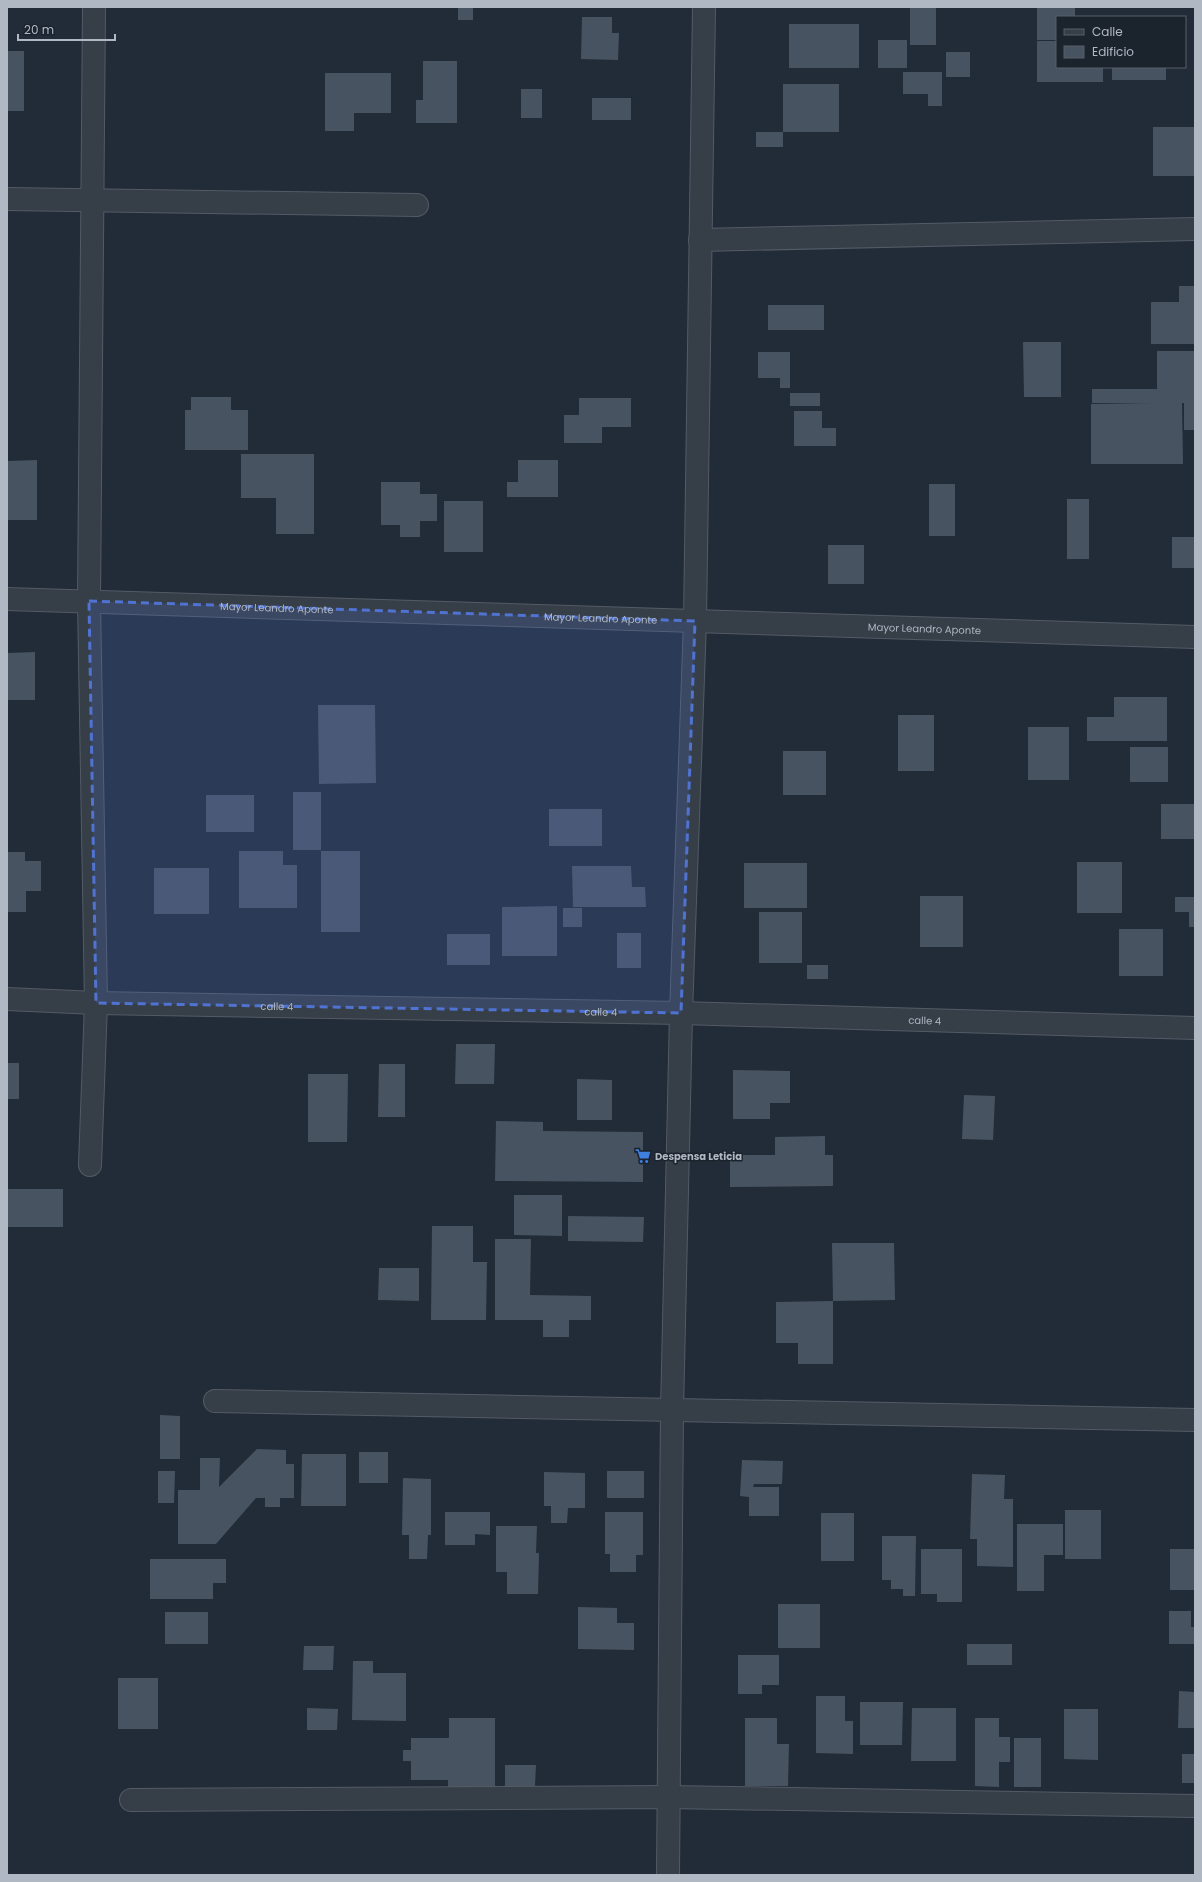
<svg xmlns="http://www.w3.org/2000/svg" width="1202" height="1882" viewBox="0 0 1202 1882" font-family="Poppins,sans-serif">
  <rect width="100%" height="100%" fill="#222c38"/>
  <g fill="#485361">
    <rect x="458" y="7" width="15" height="13"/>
    <rect x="910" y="7" width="26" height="38"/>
    <path d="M 1037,7 L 1075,7 L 1075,17 L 1057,17 L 1057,40 L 1037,40 Z"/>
    <path d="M 582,17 L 612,17 L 612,33 L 619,33 L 618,60 L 581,59 Z"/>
    <rect x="789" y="24" width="70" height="44"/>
    <rect x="878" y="40" width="29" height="28"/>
    <path d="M 1037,41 L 1057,41 L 1057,67 L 1103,67 L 1103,82 L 1037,82 Z"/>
    <rect x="7" y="51" width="17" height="60"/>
    <rect x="946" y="52" width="24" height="25"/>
    <path d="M 423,61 L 457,61 L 457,123 L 416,123 L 416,100 L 423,100 Z"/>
    <rect x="1112" y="67" width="54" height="13"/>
    <path d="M 903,72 L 942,72 L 942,106 L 928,106 L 928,94 L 903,94 Z"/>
    <path d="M 325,73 L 391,73 L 391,113 L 354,113 L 354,131 L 325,131 Z"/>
    <rect x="783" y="84" width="56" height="48"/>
    <rect x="521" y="89" width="21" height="29"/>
    <rect x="592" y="98" width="39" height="22"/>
    <rect x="1153" y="127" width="42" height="49"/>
    <rect x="756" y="132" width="27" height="15"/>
    <path d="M 1179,286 L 1195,286 L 1195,344 L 1151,344 L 1151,302 L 1179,302 Z"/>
    <rect x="768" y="305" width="56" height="25"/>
    <path d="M 1023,342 L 1061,342 L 1061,397 L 1024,397 Z"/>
    <path d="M 1157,351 L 1195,351 L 1195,430 L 1184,430 L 1184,403 L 1182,403 L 1183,464 L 1091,464 L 1091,404 L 1152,404 L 1092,403 L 1092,389 L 1157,389 Z"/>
    <path d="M 758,352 L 790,352 L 790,388 L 780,388 L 780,378 L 758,378 Z"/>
    <rect x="790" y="393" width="30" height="13"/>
    <path d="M 191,397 L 231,397 L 231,410 L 248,410 L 248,450 L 185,450 L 185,410 L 191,410 Z"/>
    <path d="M 579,398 L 631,398 L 631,427 L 602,427 L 602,443 L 564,443 L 564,415 L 579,415 Z"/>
    <path d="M 794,411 L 822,411 L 822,428 L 836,428 L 836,446 L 794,446 Z"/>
    <path d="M 241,454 L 314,454 L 314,534 L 276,534 L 276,498 L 241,498 Z"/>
    <path d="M 37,460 L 37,520 L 7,520 L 7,461 Z"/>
    <path d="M 518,460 L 558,460 L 558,497 L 507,497 L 507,482 L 518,482 Z"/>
    <path d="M 381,482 L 420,482 L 420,494 L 437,494 L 437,521 L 420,521 L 420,537 L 400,537 L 400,525 L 381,525 Z"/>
    <rect x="929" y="484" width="26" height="52"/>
    <rect x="1067" y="499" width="22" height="60"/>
    <rect x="444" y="501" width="39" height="51"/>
    <rect x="1172" y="537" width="23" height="31"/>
    <rect x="828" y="545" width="36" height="39"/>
    <path d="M 35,652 L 35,700 L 7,700 L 7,653 Z"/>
    <path d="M 1114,697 L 1167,697 L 1167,741 L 1087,741 L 1087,717 L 1114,717 Z"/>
    <path d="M 318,705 L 375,705 L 376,783 L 319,784 Z"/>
    <rect x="898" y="715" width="36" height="56"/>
    <rect x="1028" y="727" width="41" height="53"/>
    <rect x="1130" y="747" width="38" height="35"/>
    <rect x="783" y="751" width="43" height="44"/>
    <rect x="293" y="792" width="28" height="58"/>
    <rect x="206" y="795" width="48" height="37"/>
    <rect x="1161" y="804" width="34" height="35"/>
    <rect x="549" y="809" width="53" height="37"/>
    <path d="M 239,851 L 283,851 L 283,865 L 297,865 L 297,908 L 239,908 Z"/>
    <rect x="321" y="851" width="39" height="81"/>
    <path d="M 7,852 L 25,852 L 25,861 L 41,861 L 41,891 L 26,891 L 26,912 L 7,912 Z"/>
    <rect x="1077" y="862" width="45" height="51"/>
    <rect x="744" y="863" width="63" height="45"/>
    <path d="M 572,866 L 631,866 L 632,887 L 645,887 L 646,907 L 573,907 Z"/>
    <rect x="154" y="868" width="55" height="46"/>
    <rect x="920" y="896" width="43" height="51"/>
    <path d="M 1175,897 L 1195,897 L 1195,927 L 1189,927 L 1189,912 L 1175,912 Z"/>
    <path d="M 557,906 L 557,956 L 502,956 L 502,907 Z"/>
    <rect x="563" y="908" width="19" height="19"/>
    <rect x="759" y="912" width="43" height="51"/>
    <rect x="1119" y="929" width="44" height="47"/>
    <rect x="617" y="933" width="24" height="35"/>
    <rect x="447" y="934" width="43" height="31"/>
    <rect x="807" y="965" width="21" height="14"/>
    <path d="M 456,1044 L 495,1044 L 494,1084 L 455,1084 Z"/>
    <rect x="7" y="1063" width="12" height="36"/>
    <path d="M 379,1064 L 405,1064 L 405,1117 L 378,1117 Z"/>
    <path d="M 733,1070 L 790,1071 L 790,1103 L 770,1103 L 770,1119 L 733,1119 Z"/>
    <path d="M 308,1074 L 348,1074 L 347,1142 L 308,1142 Z"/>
    <path d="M 577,1079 L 612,1080 L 612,1120 L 577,1120 Z"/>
    <path d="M 964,1095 L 995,1096 L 993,1140 L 962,1139 Z"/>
    <path d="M 496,1121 L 543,1122 L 543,1131 L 643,1132 L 643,1182 L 495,1181 Z"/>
    <path d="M 825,1136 L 825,1155 L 833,1155 L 833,1186 L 730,1187 L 730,1155 L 775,1155 L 775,1137 Z"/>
    <rect x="7" y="1189" width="56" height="38"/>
    <path d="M 514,1195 L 562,1195 L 562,1236 L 514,1235 Z"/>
    <path d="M 568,1216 L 644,1217 L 643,1242 L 568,1241 Z"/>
    <path d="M 432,1226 L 473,1226 L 473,1262 L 487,1262 L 486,1320 L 431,1320 Z"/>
    <path d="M 495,1239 L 531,1239 L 530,1295 L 591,1296 L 591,1320 L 569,1320 L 569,1337 L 543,1337 L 543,1320 L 495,1320 Z"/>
    <path d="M 832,1243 L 894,1243 L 895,1300 L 833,1301 Z"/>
    <path d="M 379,1268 L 419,1268 L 419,1301 L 378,1300 Z"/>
    <path d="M 833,1301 L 833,1364 L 798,1364 L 798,1343 L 776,1343 L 776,1302 Z"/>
    <path d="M 160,1415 L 180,1416 L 180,1459 L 160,1459 Z"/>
    <path d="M 257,1449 L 286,1450 L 286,1464 L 294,1464 L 294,1498 L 280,1498 L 280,1507 L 265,1507 L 265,1498 L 256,1498 L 216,1544 L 178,1544 L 178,1490 L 200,1490 L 200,1458 L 220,1458 L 219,1487 Z"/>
    <rect x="359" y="1452" width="29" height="31"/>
    <path d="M 302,1454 L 346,1454 L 346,1506 L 301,1506 Z"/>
    <path d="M 742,1460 L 783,1461 L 782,1484 L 754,1484 L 753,1487 L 779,1487 L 779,1516 L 749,1516 L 749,1497 L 740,1496 Z"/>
    <path d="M 158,1471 L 175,1471 L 174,1503 L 158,1503 Z"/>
    <rect x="607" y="1471" width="37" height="27"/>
    <path d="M 544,1472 L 585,1473 L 585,1508 L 568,1508 L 567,1523 L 551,1523 L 551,1506 L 544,1506 Z"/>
    <path d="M 972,1474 L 1005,1475 L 1004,1499 L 1013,1499 L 1013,1567 L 977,1566 L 977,1539 L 970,1539 Z"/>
    <path d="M 403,1478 L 431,1479 L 431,1535 L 428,1535 L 427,1559 L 409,1559 L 409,1535 L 402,1535 Z"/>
    <rect x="1065" y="1510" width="36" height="49"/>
    <path d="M 445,1512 L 490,1512 L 490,1535 L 475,1534 L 475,1545 L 445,1545 Z"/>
    <path d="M 605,1512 L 643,1512 L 643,1555 L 636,1555 L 636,1572 L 610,1572 L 610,1554 L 605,1554 Z"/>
    <rect x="821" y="1513" width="33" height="48"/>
    <path d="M 1017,1524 L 1063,1524 L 1063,1555 L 1044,1555 L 1044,1591 L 1017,1591 Z"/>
    <path d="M 496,1526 L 537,1526 L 536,1553 L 539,1553 L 538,1594 L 507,1594 L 507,1572 L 496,1572 Z"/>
    <path d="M 882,1536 L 916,1536 L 915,1596 L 903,1596 L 903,1589 L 891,1589 L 891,1580 L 882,1580 Z"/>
    <path d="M 921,1549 L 962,1549 L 962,1602 L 937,1602 L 937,1594 L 921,1594 Z"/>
    <rect x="1170" y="1549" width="25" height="41"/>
    <path d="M 150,1559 L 226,1559 L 226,1583 L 213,1583 L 213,1599 L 150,1599 Z"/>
    <rect x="778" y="1604" width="42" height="44"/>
    <path d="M 578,1607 L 617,1608 L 617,1623 L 634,1623 L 634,1650 L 578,1649 Z"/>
    <path d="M 1169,1611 L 1191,1611 L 1191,1627 L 1195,1627 L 1195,1644 L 1169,1644 Z"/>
    <rect x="165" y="1612" width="43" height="32"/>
    <rect x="967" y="1644" width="45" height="21"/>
    <path d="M 304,1646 L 334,1646 L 333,1670 L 303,1670 Z"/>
    <path d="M 738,1655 L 779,1655 L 779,1685 L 762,1685 L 762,1694 L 738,1694 Z"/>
    <path d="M 353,1661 L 373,1661 L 373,1673 L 406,1673 L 406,1721 L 352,1720 Z"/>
    <rect x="118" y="1678" width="40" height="51"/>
    <path d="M 1179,1691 L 1195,1692 L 1195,1728 L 1178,1728 Z"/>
    <path d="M 816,1696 L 845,1696 L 845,1721 L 853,1721 L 853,1754 L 816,1753 Z"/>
    <path d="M 860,1702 L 903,1702 L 902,1745 L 860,1745 Z"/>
    <path d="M 307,1708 L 338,1709 L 337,1730 L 307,1730 Z"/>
    <path d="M 912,1708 L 956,1708 L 956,1761 L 911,1761 Z"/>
    <path d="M 1064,1709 L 1098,1709 L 1098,1760 L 1064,1759 Z"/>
    <path d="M 449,1718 L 495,1718 L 495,1792 L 448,1792 L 448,1780 L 411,1780 L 411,1761 L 403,1761 L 403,1750 L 411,1750 L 411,1738 L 449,1738 Z"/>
    <path d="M 745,1718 L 777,1718 L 777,1744 L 789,1744 L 788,1786 L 745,1786 Z"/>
    <path d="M 975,1718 L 999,1718 L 999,1737 L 1010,1737 L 1010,1762 L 999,1762 L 999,1787 L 975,1786 Z"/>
    <rect x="1014" y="1738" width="27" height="49"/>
    <rect x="1182" y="1754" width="13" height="29"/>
    <path d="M 505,1765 L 536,1765 L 535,1786 L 505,1786 Z"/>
  </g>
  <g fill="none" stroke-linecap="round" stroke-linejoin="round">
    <defs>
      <g id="minor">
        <path d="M 7,199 L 417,205"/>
        <path d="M 700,240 L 1195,229"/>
        <path id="s1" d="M 7,599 L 1195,637"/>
        <path id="s2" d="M 7,999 L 96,1003 L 681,1013 L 1195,1028"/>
        <path d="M 90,1165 L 96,1003 L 89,601 L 94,7"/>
        <path d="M 215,1401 L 1195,1420"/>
        <path d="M 131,1800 L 669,1797 L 1195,1806"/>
        <path d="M 668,1875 L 672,1411 L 681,1013 L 695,621 L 704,7"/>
      </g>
    </defs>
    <use href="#minor" stroke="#535b66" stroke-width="24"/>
    <use href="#minor" stroke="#363e48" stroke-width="22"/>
  </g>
  <path fill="#5073d1" fill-opacity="0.2" stroke="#5073d1" stroke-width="3" stroke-dasharray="8 5" stroke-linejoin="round" d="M 89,601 L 695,621 L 681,1013 L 96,1003 Z"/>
  <defs>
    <symbol id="supermarket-bare" viewBox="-9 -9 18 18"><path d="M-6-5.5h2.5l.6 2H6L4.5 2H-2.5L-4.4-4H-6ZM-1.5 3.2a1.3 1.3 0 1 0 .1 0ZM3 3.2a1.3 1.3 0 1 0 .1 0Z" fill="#3f7fe0" stroke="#1b232d" stroke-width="2.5" paint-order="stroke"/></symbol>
  </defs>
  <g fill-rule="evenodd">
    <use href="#supermarket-bare" x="632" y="1145" width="22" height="22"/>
  </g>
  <g text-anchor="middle" stroke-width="3" stroke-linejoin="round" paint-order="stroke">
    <g font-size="10" fill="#b0b8c4" stroke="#1b232d">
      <text dy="4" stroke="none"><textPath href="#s1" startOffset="270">Mayor Leandro Aponte</textPath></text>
      <text dy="4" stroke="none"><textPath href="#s1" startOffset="594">Mayor Leandro Aponte</textPath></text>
      <text dy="4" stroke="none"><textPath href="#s1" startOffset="918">Mayor Leandro Aponte</textPath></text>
      <text dy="4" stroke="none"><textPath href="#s2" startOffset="270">calle 4</textPath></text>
      <text dy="4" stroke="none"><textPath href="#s2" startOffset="594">calle 4</textPath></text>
      <text dy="4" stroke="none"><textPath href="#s2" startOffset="918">calle 4</textPath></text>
    </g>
    <g font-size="10" font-weight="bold" fill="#b0b8c4" stroke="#1b232d" text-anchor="start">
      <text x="655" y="1160">Despensa Leticia</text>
    </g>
  </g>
  <rect width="1202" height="1882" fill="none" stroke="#b0b8c4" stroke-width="16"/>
  <rect x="1056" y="16" width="130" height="52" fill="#1b232d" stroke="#575f69"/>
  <rect x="1064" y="29" width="20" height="6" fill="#363e48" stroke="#575f69"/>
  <text x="1092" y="36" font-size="12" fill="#b0b8c4">Calle</text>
  <rect x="1064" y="46" width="20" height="12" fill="#485361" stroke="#575f69"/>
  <text x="1092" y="56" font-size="12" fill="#b0b8c4">Edificio</text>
  <path d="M18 34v6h97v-6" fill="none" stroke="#b0b8c4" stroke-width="2"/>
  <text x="24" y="34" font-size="12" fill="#b0b8c4" stroke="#1b232d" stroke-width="3" paint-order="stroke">20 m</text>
</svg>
